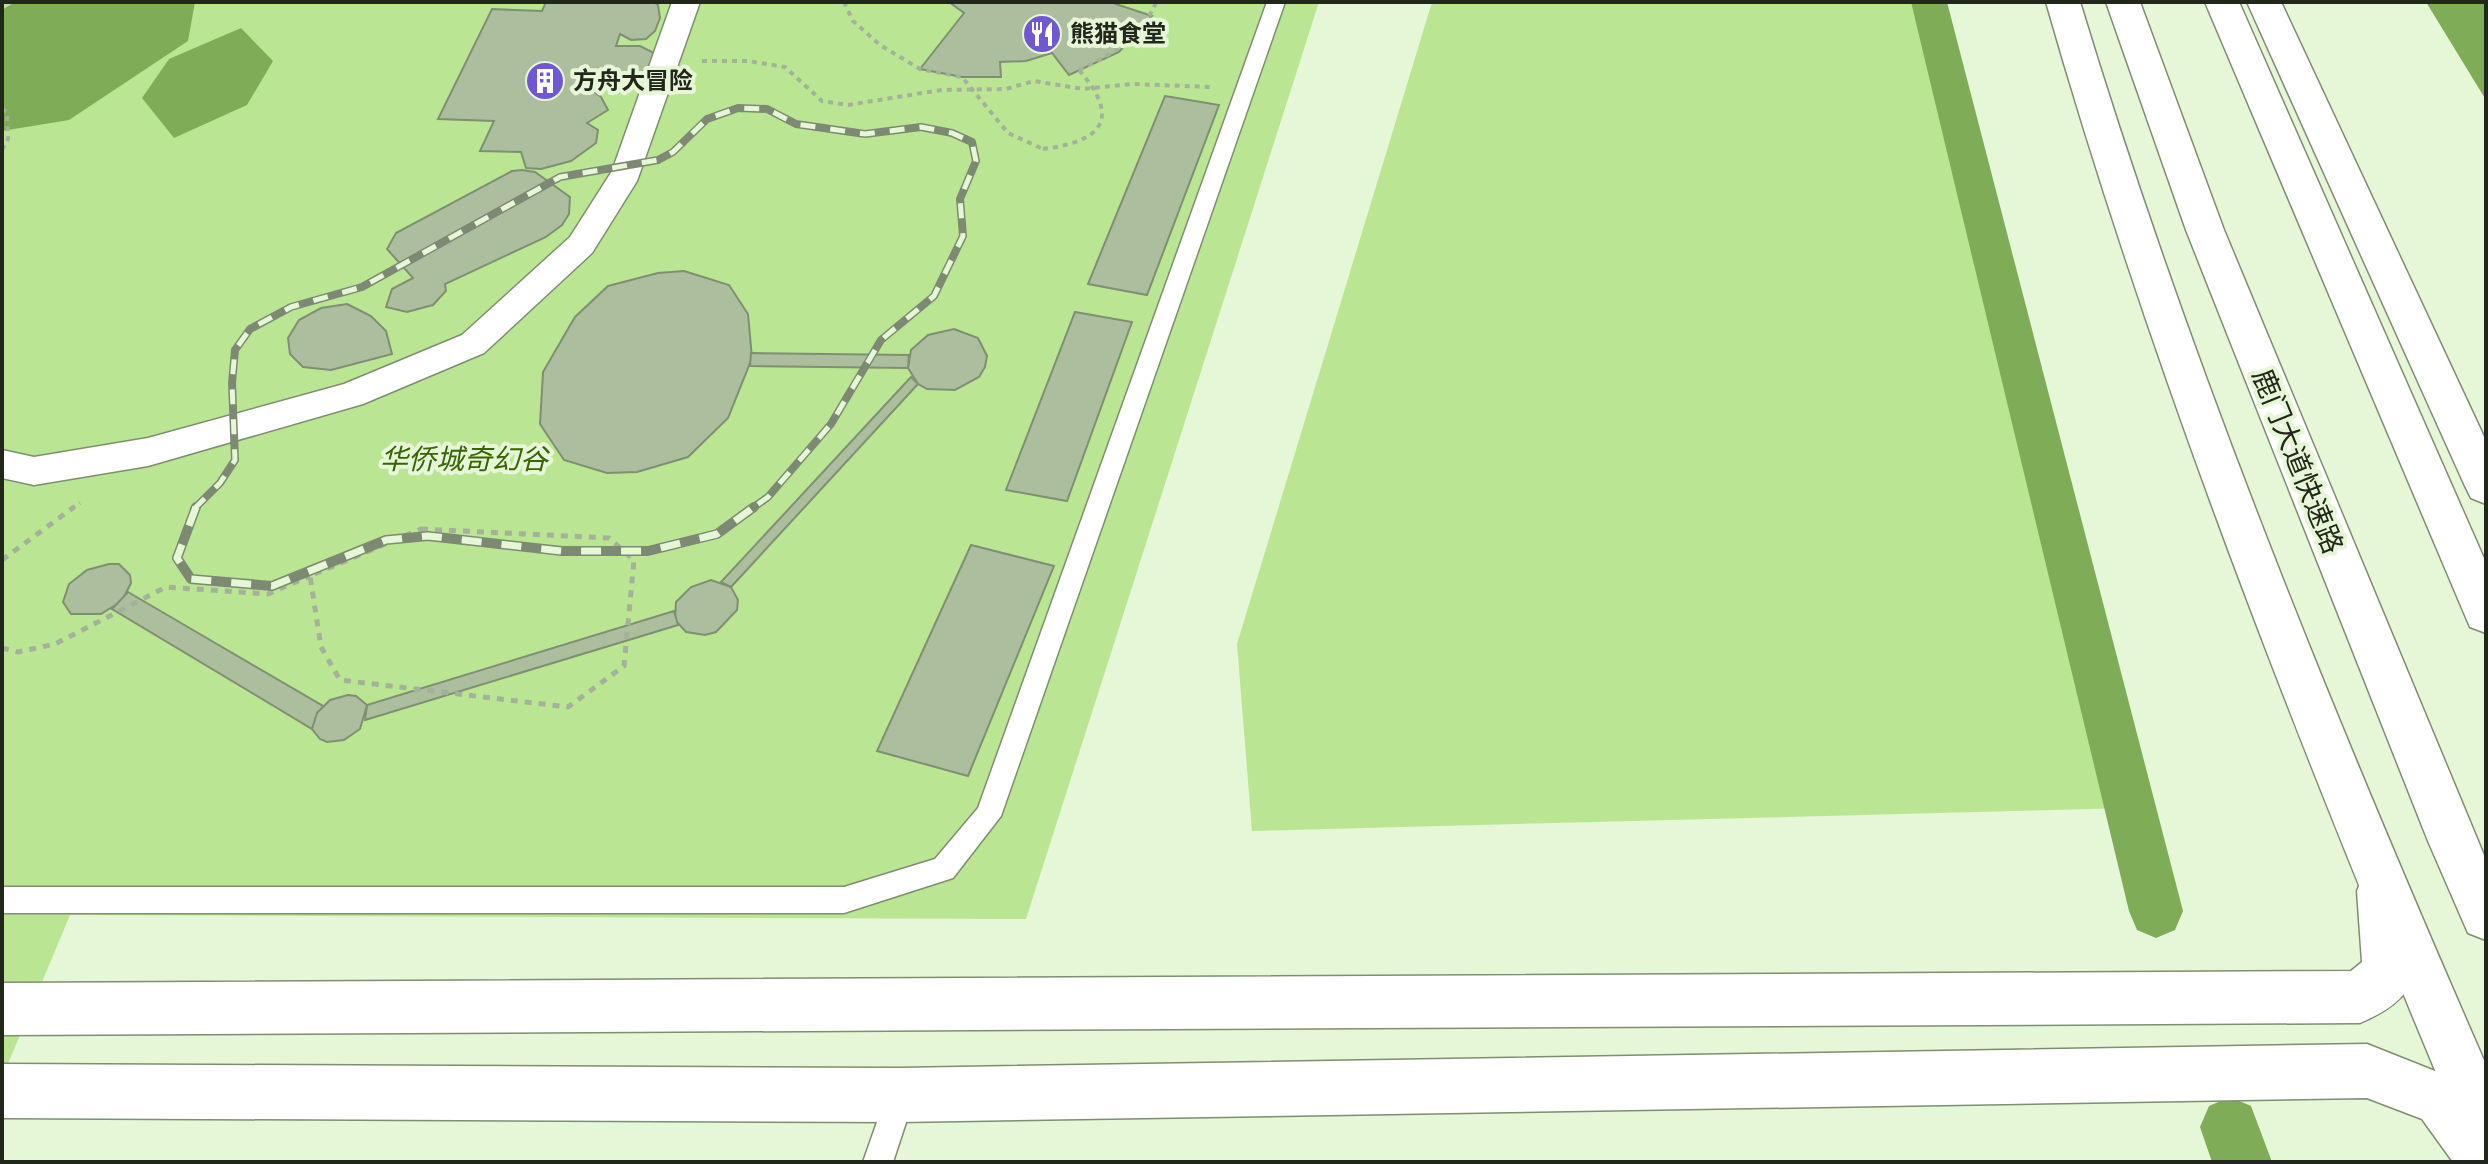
<svg xmlns="http://www.w3.org/2000/svg" width="2488" height="1164" viewBox="0 0 2488 1164" font-family="'IBM Plex Serif','Noto Sans SC',serif">
  <rect width="100%" height="100%" fill="#e5f7d6"/>
  <g fill="#bae694">
    <path d="M 2,2 L 1319,2 L 1026,919 L 70,915 L 2,1078 Z"/>
    <path d="M 1432,2 L 1911,2 L 2130,808 L 1252,831 L 1237,644 Z"/>
  </g>
  <g fill="#7fac57">
    <path d="M 15,2 L 195,2 L 188,41 L 69,120 L 2,131 L 2,10 Z"/>
    <path d="M 2426,2 L 2486,2 L 2486,100 Z"/>
    <path d="M 241,28 L 273,61 L 247,105 L 174,138 L 142,98 L 169,59 Z"/>
  </g>
  <g fill="none" stroke-linecap="round" stroke-linejoin="round">
    <g fill="#7fac57" fill-rule="evenodd">
      <path d="M 1911,2 L 1947,2 L 2183,911 L 2175,930 L 2156,938 L 2137,930 L 2129,911 Z"/>
      <path d="M 2230,1097 L 2251,1106 L 2272,1162 L 2212,1162 L 2200,1127 L 2209,1106 Z"/>
    </g>
  </g>
  <g fill="#adbe9f" stroke="#7f9072" stroke-width="2">
    <path d="M 546,2 L 654,2 L 658,5 L 660,18 L 655,31 L 646,39 L 631,40 L 620,34 L 616,46 L 640,46 L 654,53 L 659,61 L 642,77 L 623,86 L 589,88 L 601,97 L 608,110 L 587,123 L 598,130 L 596,143 L 571,161 L 541,169 L 526,168 L 521,152 L 480,151 L 494,121 L 438,119 L 492,9 L 542,11 Z"/>
    <path d="M 949,2 L 1110,2 L 1152,16 L 1119,52 L 1069,75 L 1052,53 L 1026,61 L 1000,62 L 1001,77 L 962,77 L 920,69 L 964,13 Z"/>
    <path d="M 1165,96 L 1219,105 L 1147,295 L 1088,284 Z"/>
    <path d="M 522,170 L 535,172 L 570,197 L 569,214 L 562,225 L 546,237 L 445,284 L 446,291 L 433,305 L 407,312 L 386,307 L 392,289 L 413,278 L 387,249 L 396,233 L 512,171 Z"/>
    <path d="M 684,271 L 729,285 L 748,314 L 752,358 L 728,418 L 688,457 L 637,472 L 607,473 L 564,460 L 540,424 L 543,372 L 575,317 L 608,286 L 658,273 Z"/>
    <path d="M 347,304 L 371,316 L 386,331 L 392,354 L 331,370 L 303,367 L 290,354 L 288,338 L 299,320 L 321,308 Z"/>
    <path d="M 1075,312 L 1132,322 L 1067,501 L 1006,490 Z"/>
    <path d="M 954,329 L 978,338 L 987,356 L 985,367 L 979,377 L 955,390 L 927,389 L 918,384 L 908,368 L 911,350 L 928,335 Z"/>
    <path d="M 751,353 L 909,355 L 908,368 L 750,366 Z"/>
    <path d="M 911,377 L 918,384 L 731,587 L 721,582 Z"/>
    <path d="M 971,545 L 1054,566 L 968,776 L 877,751 Z"/>
    <path d="M 109,564 L 119,564 L 130,575 L 131,583 L 122,601 L 101,614 L 71,614 L 63,602 L 69,584 L 87,570 Z"/>
    <path d="M 711,580 L 731,587 L 738,600 L 737,610 L 716,632 L 705,635 L 686,632 L 675,620 L 676,602 L 691,587 Z"/>
    <path d="M 128,592 L 323,706 L 312,729 L 112,609 Z"/>
    <path d="M 674,611 L 678,625 L 365,720 L 367,705 Z"/>
    <path d="M 348,695 L 356,696 L 367,705 L 360,729 L 344,740 L 327,742 L 320,739 L 312,729 L 317,713 L 330,700 Z"/>
  </g>
  <g fill="none" stroke-linecap="round" stroke-linejoin="round">
    <defs>
      <g id="service">
        <path d="M 1267,2 L 1285,2 L 1001,816 L 953,878 L 844,913 L 2,913 L 2,887 L 844,887 L 935,859 L 978,808 Z"/>
        <path d="M 900,1080 L 910,1085 L 915,1095 L 893,1162 L 863,1162 L 890,1085 Z"/>
      </g>
      <path id="pedestrian" d="M 672,2 L 700,2 L 637,181 L 592,253 L 484,353 L 363,404 L 148,466 L 34,485 L 2,478 L 2,450 L 34,457 L 148,438 L 344,384 L 462,335 L 570,237 L 612,171 Z"/>
      <g id="tertiary">
        <path d="M 2382,867 L 2400,874 C 2409,897 2421,970 2406,991 C 2396,1006 2376,1016 2360,1023 L 2,1035 L 2,983 L 2351,971 L 2362,962 L 2357,891 L 2364,874 Z"/>
        <path d="M 2367,1044 L 2460,1081 L 2486,1116 L 2486,1162 L 2453,1162 L 2422,1119 L 2367,1098 L 900,1122 L 2,1118 L 2,1064 L 900,1068 Z"/>
      </g>
      <g id="primary">
        <path d="M 2046,2 L 2080,2 C 2190,365 2334,717 2486,1065 L 2486,1155 L 2467,1147 C 2310,772 2158,393 2046,2 Z"/>
        <path d="M 2247,2 L 2281,2 L 2486,441 L 2486,504 L 2471,498 L 2465,486 Z"/>
      </g>
      <g id="trunk">
        <path d="M 2106,2 L 2140,2 L 2224,230 L 2486,860 L 2486,940 L 2468,933 L 2428,841 L 2186,230 Z"/>
        <path d="M 2205,2 L 2239,2 L 2486,563 L 2486,633 L 2470,627 L 2464,613 Z"/>
      </g>
    </defs>
    <use href="#service" stroke="#7e8e71" stroke-width="3"/>
    <use href="#pedestrian" stroke="#7e8e71" stroke-width="3"/>
    <use href="#tertiary" stroke="#7e8e71" stroke-width="3"/>
    <use href="#primary" stroke="#7e8e71" stroke-width="3"/>
    <use href="#trunk" stroke="#7e8e71" stroke-width="3"/>
    <g stroke="#a4b298" stroke-width="4" stroke-dasharray="5 5" stroke-linecap="butt">
      <path d="M 844,2 L 853,21 L 880,45 L 920,69 L 962,77 L 1008,133 L 1043,149"/>
      <path d="M 702,61 L 748,61 L 785,67 L 822,101 L 848,105 L 941,90 L 1006,89 L 1034,81 L 1083,89 L 1133,84 L 1211,87"/>
      <path d="M 1079,70 C 1112,54 1142,38 1156,2"/>
      <path d="M 2,109 L 7,112 L 8,139 L 2,150"/>
      <path d="M 71,509 L 80,503"/>
    </g>
    <g stroke="#a4b298" stroke-width="5" stroke-dasharray="7 7" stroke-linecap="butt">
      <path d="M 421,529 L 609,538 L 634,560 L 624,666 L 568,707 L 340,680 L 321,647 L 310,576 Z"/>
      <path d="M 2,560 L 74,507"/>
      <path d="M 2,648 L 18,652 L 55,644 L 166,587 L 268,594 L 310,576"/>
    </g>
    <use href="#service" fill="#fff" fill-rule="evenodd"/>
    <use href="#pedestrian" fill="#fff" fill-rule="evenodd"/>
    <use href="#tertiary" fill="#fff" fill-rule="evenodd"/>
    <use href="#primary" fill="#fff" fill-rule="evenodd"/>
    <use href="#trunk" fill="#fff" fill-rule="evenodd"/>
    <defs>
      <path id="rail-far1" d="M 194,509 L 220,483 L 235,460 L 232,383 L 235,350 L 250,329 L 291,307 L 362,287 L 560,177 L 658,160 L 673,152 L 707,119 L 738,108 L 767,109 L 796,124 L 865,134 L 921,127 L 952,133 L 972,142 L 976,161 L 960,199 L 963,236 L 934,296 L 881,340 L 831,424 L 768,497 L 751,509"/>
      <path id="rail" d="M 196,507 L 177,558 L 191,579 L 272,586 L 386,540 L 428,536 L 562,551 L 648,551 L 717,534 L 754,507"/>
    </defs>
    <use href="#rail-far1" stroke="#7e8973" stroke-width="8"/>
    <use href="#rail" stroke="#7e8973" stroke-width="10"/>
    <use href="#rail-far1" stroke="#e5f7d6" stroke-width="5" stroke-dasharray="15" stroke-linecap="butt"/>
    <use href="#rail" stroke="#e5f7d6" stroke-width="7" stroke-dasharray="20" stroke-linecap="butt"/>
    <path stroke="#a4b298" stroke-width="4" stroke-dasharray="5 5" stroke-linecap="butt" d="M 1043,149 C 1100,142 1123,120 1079,70"/>
  </g>
  <defs>
    <symbol id="restaurant-disc" viewBox="-11 -11 22 22"><circle r="9.5" fill="#6f58d2" stroke="#e5f7d6"/><path d="M-5-6h1v4h1v-4h1v4h1v-4h1v5L-1.5 .5V6h-2V.5L-5-1ZM5-6V6H3V1.5H1.5Q1.5-4 5-6Z" fill="#fff"/></symbol>
    <symbol id="building-disc" viewBox="-11 -11 22 22"><circle r="9.5" fill="#6f58d2" stroke="#e5f7d6"/><path d="M-4-6H4V6H1V3H-1V6H-4ZM-2.5-4.3h1.7v1.8h-1.7ZM.8-4.3h1.7v1.8H.8ZM-2.5-1h1.7V.8h-1.7ZM.8-1h1.7V.8H.8Z" fill="#fff"/></symbol>
  </defs>
  <g fill-rule="evenodd">
    <use href="#restaurant-disc" x="1020" y="12" width="44" height="44"/>
    <use href="#building-disc" x="523" y="59" width="44" height="44"/>
  </g>
  <g text-anchor="middle" stroke-width="8" stroke-linejoin="round" paint-order="stroke">
    <g font-size="24" font-weight="bold" fill="#21271b" stroke="#e5f7d6" text-anchor="start">
      <text x="1070" y="42">熊猫食堂</text>
      <text x="573" y="89">方舟大冒险</text>
    </g>
    <g font-size="28" font-style="italic" fill="#3b6302" stroke="#e5f7d6">
      <text x="464" y="469">华侨城奇幻谷</text>
    </g>
    <g font-size="28" fill="#21271b" stroke="#e5f7d6">
      <text transform="translate(2298 461) rotate(68)" y="10">鹿门大道快速路</text>
    </g>
  </g>
  <rect width="2488" height="1164" fill="none" stroke="#21271b" stroke-width="8"/>
</svg>
